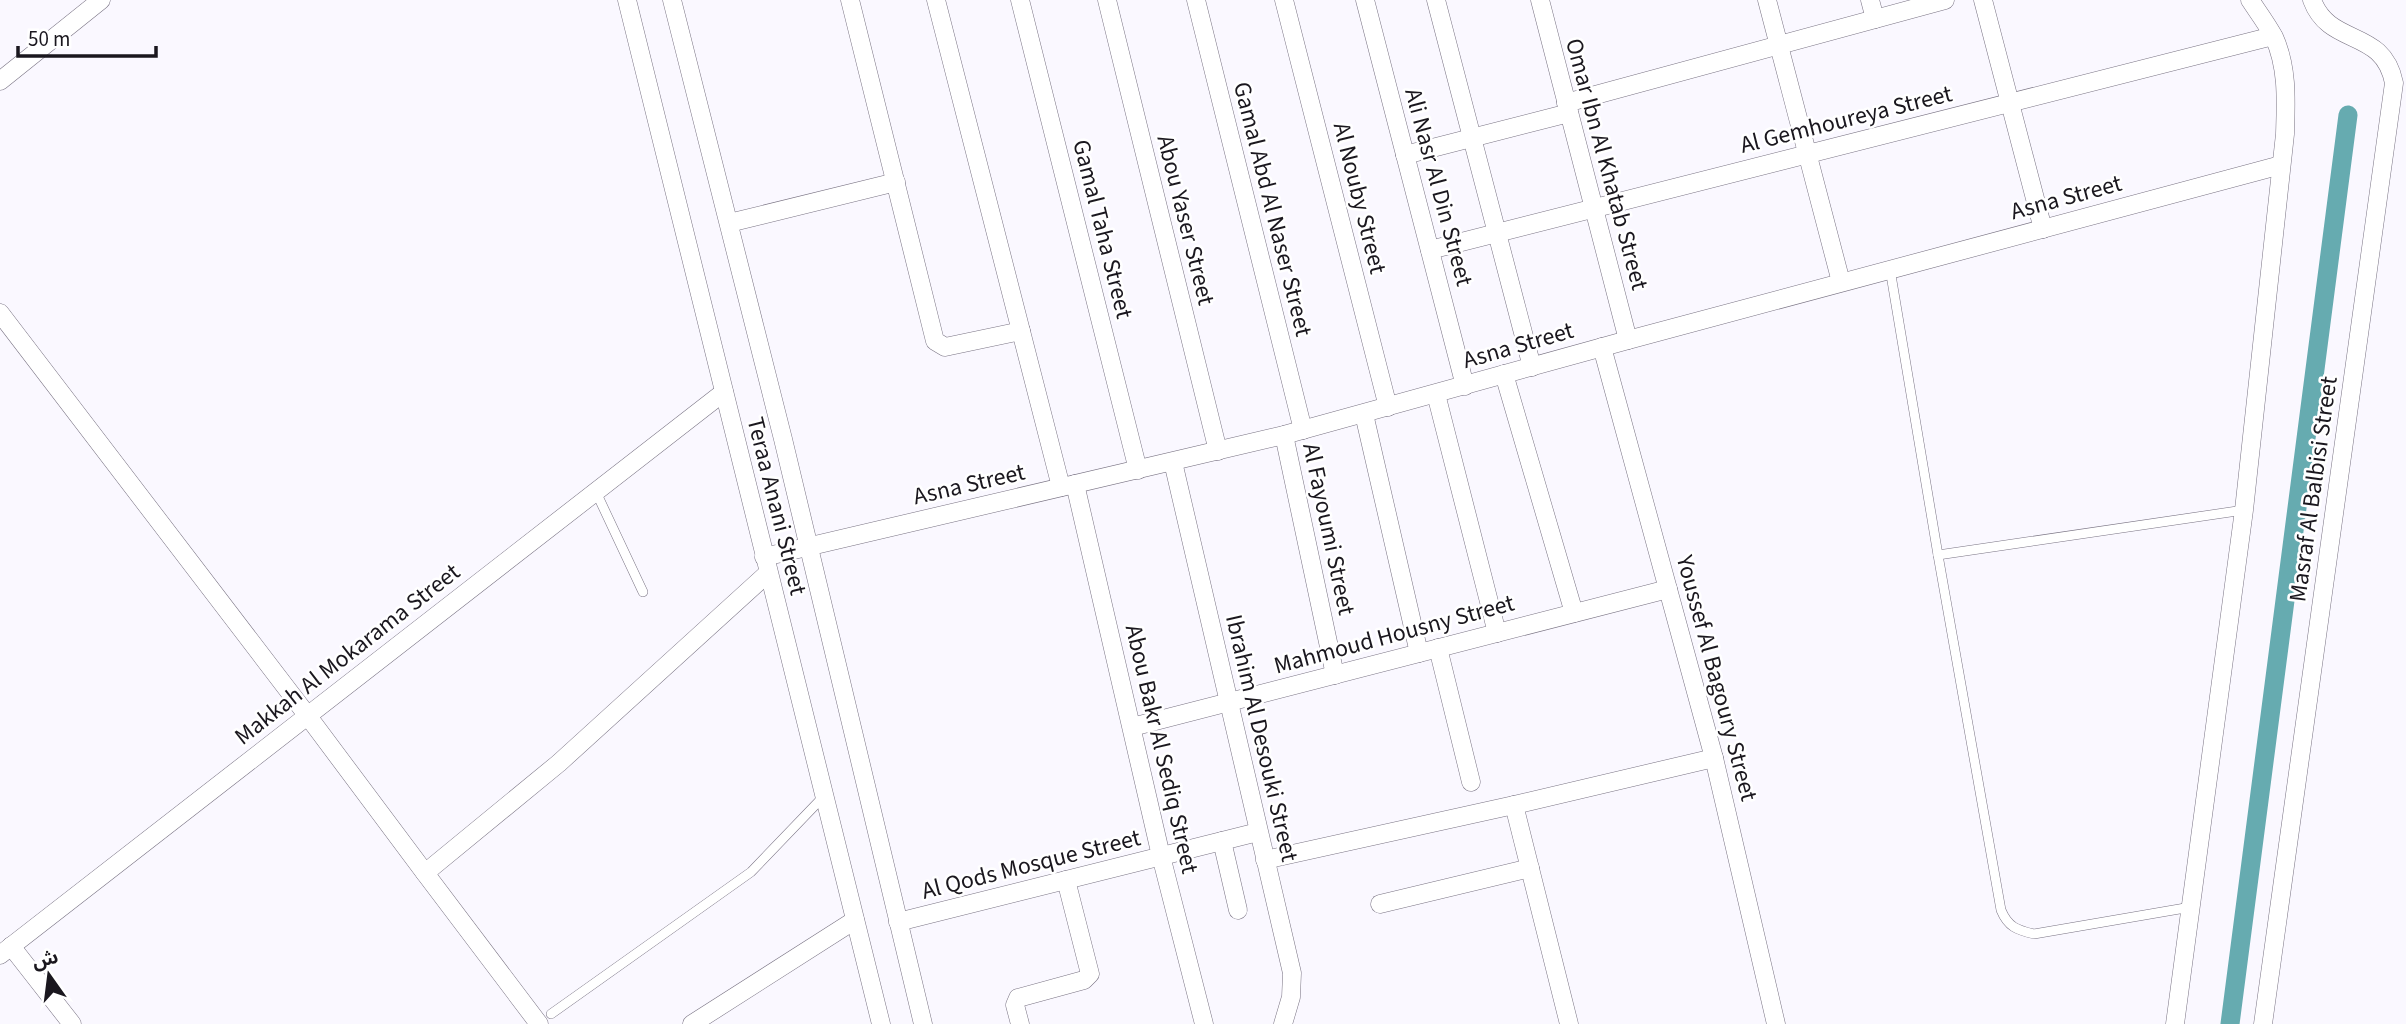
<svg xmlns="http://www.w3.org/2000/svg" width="2406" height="1024" viewBox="0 0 2406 1024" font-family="'Source Sans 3','Noto Sans Arabic',sans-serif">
  <rect width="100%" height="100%" fill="#faf8ff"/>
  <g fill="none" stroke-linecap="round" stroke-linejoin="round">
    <path stroke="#66abb0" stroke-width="19" d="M 2230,1024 L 2348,115"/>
    <defs>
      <g id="lane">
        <path d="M 1890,269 L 1938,555 L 2001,910 C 2008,927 2017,930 2034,934 L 2191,907"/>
        <path d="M 596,492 L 643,592"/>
        <path d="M 1938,555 L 2244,510"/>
        <path d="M 551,1014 L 751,872 L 824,796"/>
      </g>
      <g id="street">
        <path d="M 627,0 L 881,1024"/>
        <path d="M 672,0 L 783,439 L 923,1024"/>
        <path d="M 850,0 L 935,341 L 945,347 L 1021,331"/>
        <path d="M 936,0 L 1061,487"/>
        <path d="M 1020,0 L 1138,470"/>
        <path d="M 1107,0 L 1218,451"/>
        <path d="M 1196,0 L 1303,430"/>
        <path d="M 1284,0 L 1388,407"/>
        <path d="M 1365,0 L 1465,386"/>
        <path d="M 1436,0 L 1532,367"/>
        <path d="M 1540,0 L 1628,340"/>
        <path d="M 1767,0 L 1841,282"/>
        <path d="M 1870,0 L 1875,19"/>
        <path d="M 1983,0 L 2043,229"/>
        <path d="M 0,81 L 101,0"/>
        <path d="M 1566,103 L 1945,0"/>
        <path d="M 1405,155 L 1569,113"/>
        <path d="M 729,223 L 896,182"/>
        <path d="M 1430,250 L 2273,36"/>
        <path d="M 0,313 L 307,715 L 425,873 L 559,763 L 768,573"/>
        <path d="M 1602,347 L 1714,758 L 1776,1024"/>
        <path d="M 1504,374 L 1574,613"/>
        <path d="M 1436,394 L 1497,633"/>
        <path d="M 1364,414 L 1419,653"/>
        <path d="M 1284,435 L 1335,675"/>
        <path d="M 1173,462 L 1292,973 L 1291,997 L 1283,1024"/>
        <path d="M 1075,484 L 1161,856 L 1204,1024"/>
        <path d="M 764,557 L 1284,435 L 1628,340 L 2281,165"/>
        <path d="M 1438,648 L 1471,782"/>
        <path d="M 1132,727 L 1668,589"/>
        <path d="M 1514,805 L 1569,1024"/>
        <path d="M 1222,841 L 1238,910"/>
        <path d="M 1265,860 L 1514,805 L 1714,758"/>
        <path d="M 425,873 L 539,1024"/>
        <path d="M 1380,904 L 1530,868"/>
        <path d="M 898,922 L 1258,832"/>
        <path d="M 11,946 L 72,1024"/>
        <path d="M 0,955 L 724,392"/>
        <path d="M 692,1024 L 855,920"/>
        <path d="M 1020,1024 L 1015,1005 L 1018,998 L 1084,980 L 1090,974 L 1066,880"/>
        <path d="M 2175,1024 L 2244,510 L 2285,134 C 2286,101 2288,68 2274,37 C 2267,24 2258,12 2250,0"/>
        <path d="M 2263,1024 L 2394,83 C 2383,27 2330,48 2312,0"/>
      </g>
    </defs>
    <use href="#lane" stroke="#797383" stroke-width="10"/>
    <use href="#street" stroke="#797383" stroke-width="19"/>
    <use href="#lane" stroke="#fff" stroke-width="9"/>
    <use href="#street" stroke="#fff" stroke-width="18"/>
  </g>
  <g text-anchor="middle" stroke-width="5" stroke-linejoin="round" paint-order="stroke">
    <g font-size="24" fill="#1a171e" stroke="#fff">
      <text transform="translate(1846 119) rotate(-14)" y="8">Al Gemhoureya Street</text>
      <text transform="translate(1607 164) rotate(75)" y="8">Omar Ibn Al Khatab Street</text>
      <text transform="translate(1439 187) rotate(75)" y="8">Ali Nasr Al Din Street</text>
      <text transform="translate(2066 197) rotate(-15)" y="8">Asna Street</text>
      <text transform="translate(1360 198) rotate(76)" y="8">Al Nouby Street</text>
      <text transform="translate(1273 209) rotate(76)" y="8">Gamal Abd Al Naser Street</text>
      <text transform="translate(1186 220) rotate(76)" y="8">Abou Yaser Street</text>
      <text transform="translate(1103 229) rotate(76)" y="8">Gamal Taha Street</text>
      <text transform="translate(1518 345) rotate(-16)" y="8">Asna Street</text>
      <text transform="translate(969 484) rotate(-13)" y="8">Asna Street</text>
      <text transform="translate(2313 489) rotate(-82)" y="8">Masraf Al Balbisi Street</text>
      <text transform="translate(777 506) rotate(76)" y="8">Teraa Anani Street</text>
      <text transform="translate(1329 529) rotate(78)" y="8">Al Fayoumi Street</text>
      <text transform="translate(1394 634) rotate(-15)" y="8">Mahmoud Housny Street</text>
      <text transform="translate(347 654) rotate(-38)" y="8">Makkah Al Mokarama Street</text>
      <text transform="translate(1717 678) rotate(75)" y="8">Youssef Al Bagoury Street</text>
      <text transform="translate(1262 738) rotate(77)" y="8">Ibrahim Al Desouki Street</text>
      <text transform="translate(1162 749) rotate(77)" y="8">Abou Bakr Al Sediq Street</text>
      <text transform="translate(1031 864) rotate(-14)" y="8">Al Qods Mosque Street</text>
    </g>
  </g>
  <g transform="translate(49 975) rotate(346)" stroke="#ffffff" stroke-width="5" paint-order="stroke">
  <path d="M0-5L12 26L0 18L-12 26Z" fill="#1a171e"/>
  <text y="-10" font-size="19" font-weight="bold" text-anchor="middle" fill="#1a171e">ش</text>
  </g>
  <path d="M18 46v10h138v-10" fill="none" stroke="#1a171e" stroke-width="3.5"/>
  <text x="28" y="46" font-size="21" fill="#1a171e" stroke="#ffffff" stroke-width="5" paint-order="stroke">50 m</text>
</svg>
